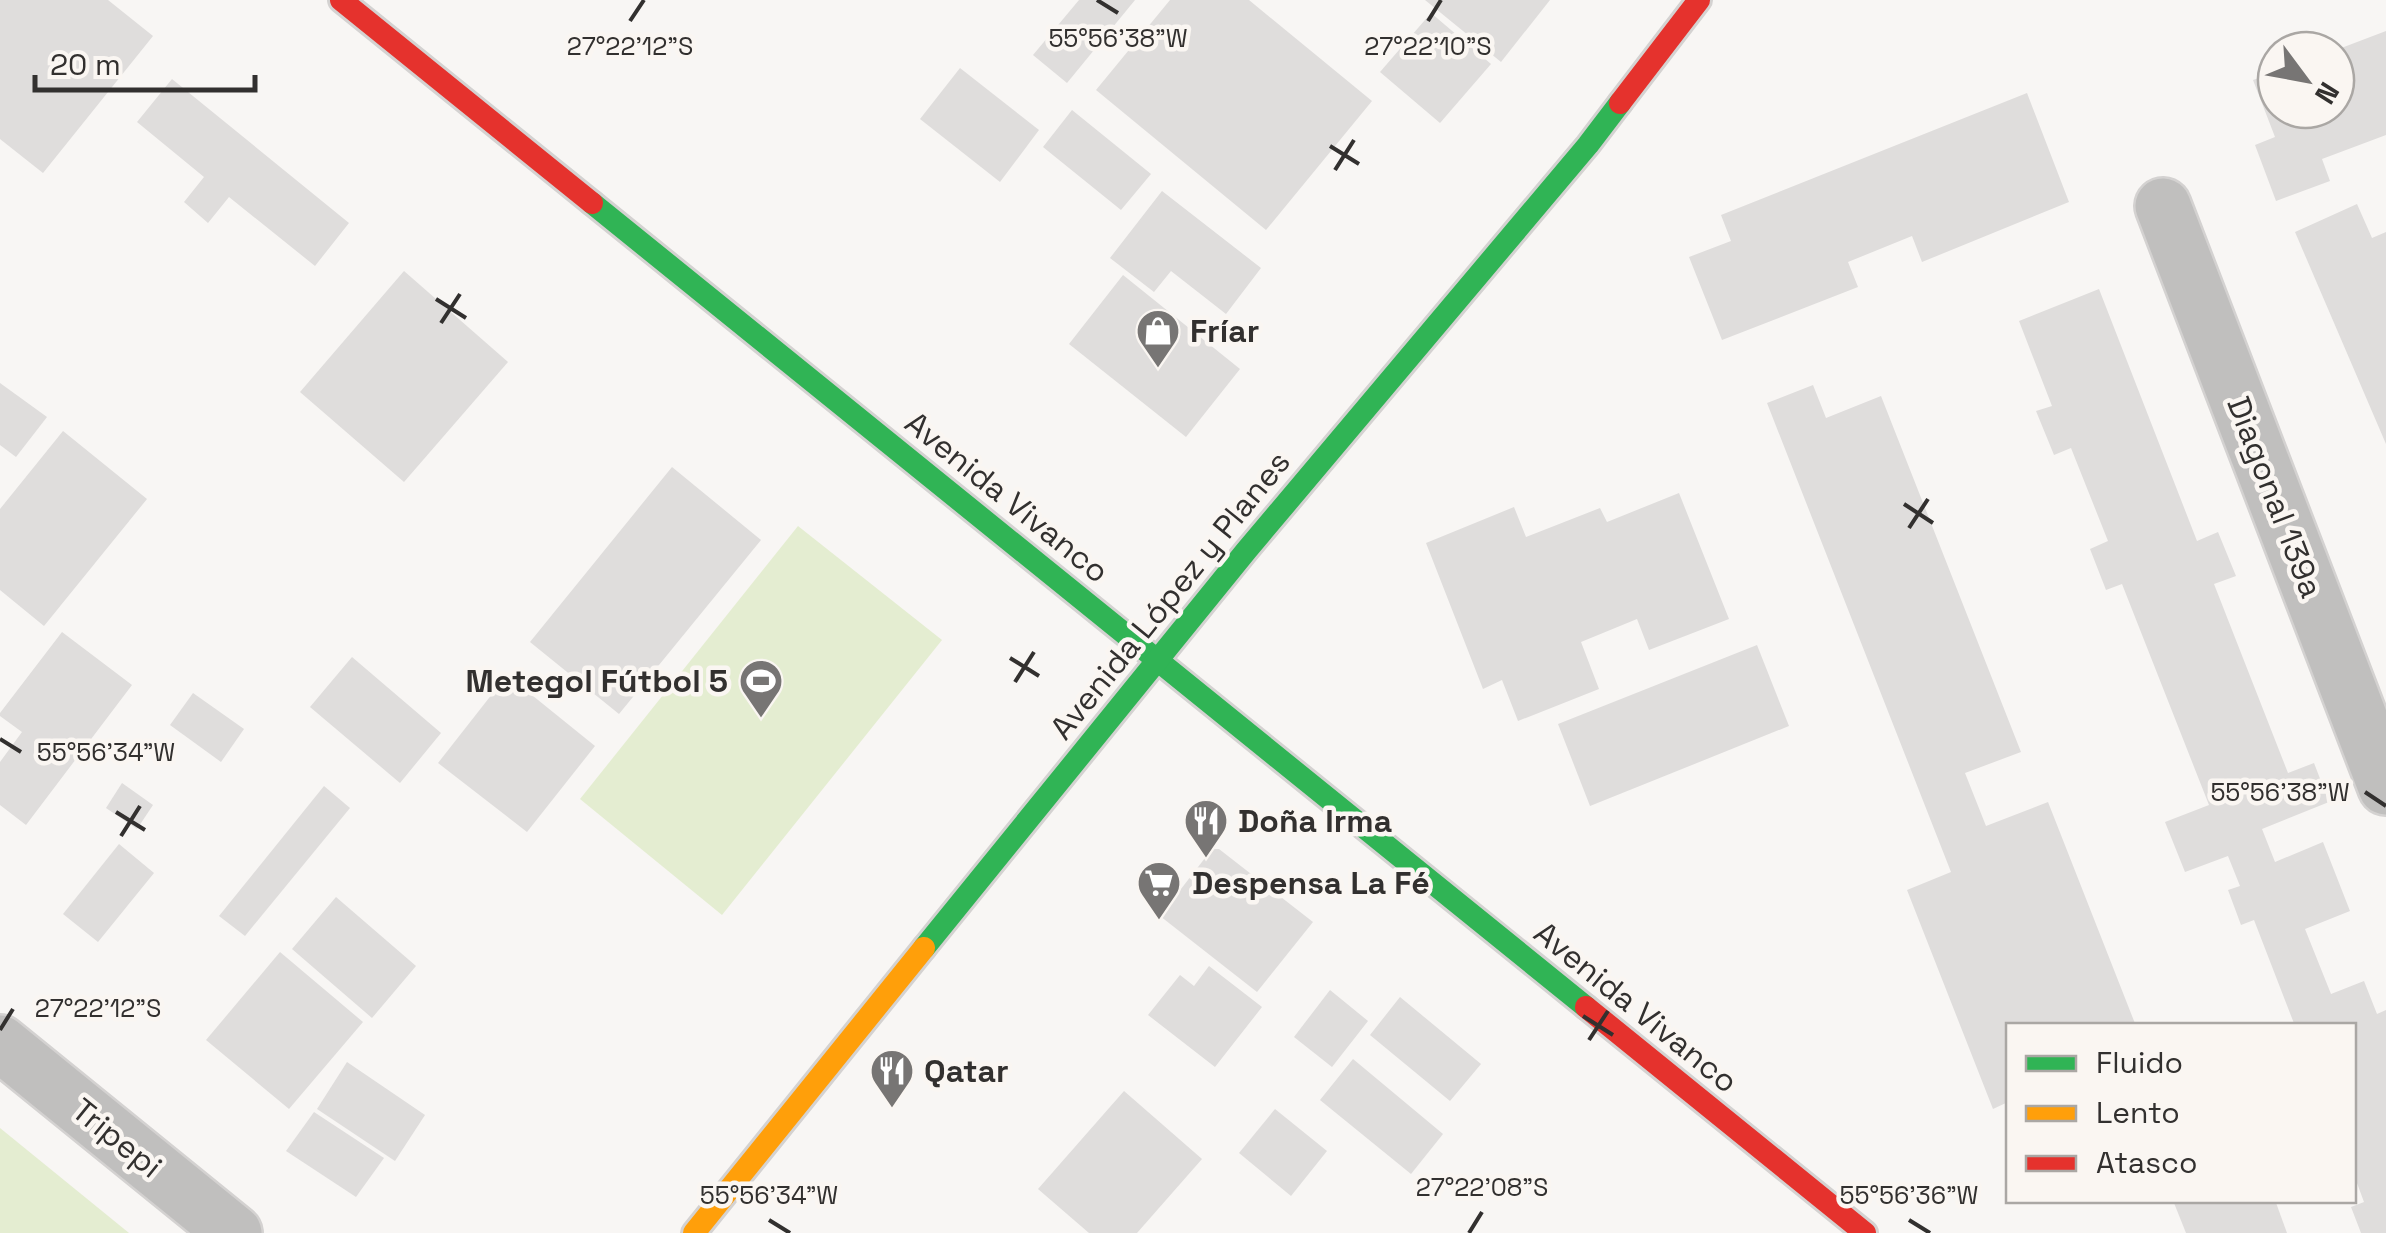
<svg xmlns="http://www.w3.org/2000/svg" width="2386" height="1233" viewBox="0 0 2386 1233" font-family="'Space Grotesk',sans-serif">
  <rect width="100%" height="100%" fill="#f8f6f4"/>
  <g fill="#e4edd1">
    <path d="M 798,526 L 942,640 L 722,915 L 580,799 Z"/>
    <path d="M 0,1128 L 129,1233 L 0,1233 Z"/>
  </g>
  <g fill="#dfdddc">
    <path d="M 0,0 L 108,0 L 153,36 L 43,173 L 0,139 Z"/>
    <path d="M 1079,0 L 1135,0 L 1067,83 L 1033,55 Z"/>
    <path d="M 1170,0 L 1249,0 L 1372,101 L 1266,230 L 1096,90 Z"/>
    <path d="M 1425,0 L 1550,0 L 1501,62 Z"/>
    <path d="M 1431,13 L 1491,64 L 1440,123 L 1380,72 Z"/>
    <path d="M 2386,31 L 2386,135 L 2322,159 L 2330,181 L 2276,201 L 2255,145 L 2275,137 L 2253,80 L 2276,72 L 2276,110 L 2336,110 L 2336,50 Z"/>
    <path d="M 960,68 L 1039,130 L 1000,182 L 920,119 Z"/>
    <path d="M 172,79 L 349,223 L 315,266 L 229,197 L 208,223 L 184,202 L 204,177 L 137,122 Z"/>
    <path d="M 2027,93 L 2069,202 L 1922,262 L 1912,236 L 1848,262 L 1858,287 L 1722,340 L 1689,257 L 1731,241 L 1721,215 Z"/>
    <path d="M 1072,110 L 1151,174 L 1121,210 L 1043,147 Z"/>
    <path d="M 1162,191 L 1261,268 L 1226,314 L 1171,271 L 1154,292 L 1110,258 Z"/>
    <path d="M 2357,204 L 2372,238 L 2386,232 L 2386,444 L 2295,232 Z"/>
    <path d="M 404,271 L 508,362 L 404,482 L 300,392 Z"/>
    <path d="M 1123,275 L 1240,369 L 1186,437 L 1069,344 Z"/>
    <path d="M 2099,289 L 2197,541 L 2218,532 L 2236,576 L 2214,584 L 2288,773 L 2314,763 L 2329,802 L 2262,829 L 2275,862 L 2323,842 L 2350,911 L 2305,929 L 2331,994 L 2364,981 L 2377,1014 L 2386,1010 L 2386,1233 L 2361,1233 L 2351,1207 L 2364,1202 L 2354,1175 L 2354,1026 L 2295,1026 L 2254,920 L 2241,925 L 2228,890 L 2240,886 L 2228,856 L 2185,872 L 2165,822 L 2209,805 L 2122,584 L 2106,590 L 2090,549 L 2108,541 L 2071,448 L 2054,455 L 2036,411 L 2052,406 L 2019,321 Z"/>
    <path d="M 0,383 L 47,417 L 16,457 L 0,445 Z"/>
    <path d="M 1813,385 L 1826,418 L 1881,396 L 2021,752 L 1965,773 L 1986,826 L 2048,802 L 2136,1026 L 2008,1026 L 2008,1102 L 1993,1109 L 1907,890 L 1951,872 L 1767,403 Z"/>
    <path d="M 63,431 L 147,499 L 44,626 L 0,590 L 0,509 Z"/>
    <path d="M 672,467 L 761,540 L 619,714 L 530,642 Z"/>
    <path d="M 1679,493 L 1729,619 L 1649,650 L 1637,619 L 1581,642 L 1599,689 L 1518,721 L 1502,680 L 1483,689 L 1426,543 L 1514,507 L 1526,537 L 1600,508 L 1607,522 Z"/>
    <path d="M 62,632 L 132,685 L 26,825 L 0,805 L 0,762 L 22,732 L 0,716 L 0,713 Z"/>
    <path d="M 1757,645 L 1789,726 L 1590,806 L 1558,724 Z"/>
    <path d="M 352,657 L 441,733 L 400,783 L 310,707 Z"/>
    <path d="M 507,675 L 595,746 L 527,832 L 438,763 Z"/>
    <path d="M 193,693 L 244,729 L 221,762 L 170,725 Z"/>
    <path d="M 122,783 L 153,805 L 137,829 L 106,808 Z"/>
    <path d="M 324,786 L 350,808 L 245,936 L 219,916 Z"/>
    <path d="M 119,844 L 154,873 L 98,942 L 63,914 Z"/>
    <path d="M 1212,849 L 1219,849 L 1313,922 L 1257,992 L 1160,916 Z"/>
    <path d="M 336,897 L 416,966 L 372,1018 L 292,949 Z"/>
    <path d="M 280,952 L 363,1022 L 289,1109 L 206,1040 Z"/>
    <path d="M 1209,966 L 1262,1007 L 1215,1067 L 1148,1015 L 1180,975 L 1194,986 Z"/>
    <path d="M 1330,990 L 1368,1021 L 1332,1067 L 1294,1037 Z"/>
    <path d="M 1400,997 L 1481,1064 L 1450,1101 L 1370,1035 Z"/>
    <path d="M 1353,1059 L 1443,1134 L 1411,1174 L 1320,1100 Z"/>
    <path d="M 347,1062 L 425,1115 L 395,1161 L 317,1109 Z"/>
    <path d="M 1124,1091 L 1202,1159 L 1137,1233 L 1089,1233 L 1038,1189 Z"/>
    <path d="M 1275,1109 L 1327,1151 L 1291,1196 L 1239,1153 Z"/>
    <path d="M 314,1112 L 384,1158 L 356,1197 L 286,1151 Z"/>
    <path d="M 2179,1200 L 2275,1200 L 2287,1233 L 2186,1233 L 2174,1203 Z"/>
  </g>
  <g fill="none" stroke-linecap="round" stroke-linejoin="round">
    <defs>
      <g id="street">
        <path d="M 2163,206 L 2386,787"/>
        <path d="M 0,1043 L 234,1233"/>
      </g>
      <g id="fast">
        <path d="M 592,203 L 1586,1007"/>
        <path d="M 924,948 L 1246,551 L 1588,145 L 1620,103"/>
      </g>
      <path id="slow" d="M 694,1233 L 924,948"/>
      <g id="jam">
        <path d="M 341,0 L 592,203"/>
        <path d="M 1620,103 L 1699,0"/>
        <path d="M 1586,1007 L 1865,1233"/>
      </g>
    </defs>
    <use href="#street" stroke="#d4d2d1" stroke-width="60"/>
    <use href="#fast" stroke="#d4d2d1" stroke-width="28"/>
    <use href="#slow" stroke="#d4d2d1" stroke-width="28"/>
    <use href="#jam" stroke="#d4d2d1" stroke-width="28"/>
    <use href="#street" stroke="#c0bfbe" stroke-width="55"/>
    <use href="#fast" stroke="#30b455" stroke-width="22"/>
    <use href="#slow" stroke="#ff9f0a" stroke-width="22"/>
    <use href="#jam" stroke="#e5322d" stroke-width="22"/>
  </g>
  <path fill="none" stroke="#32302f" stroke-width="4" d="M 1097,0 L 1118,13M 630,21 L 644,0M 1428,21 L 1441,0M 1330,146 L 1359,164M 1335,170 L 1354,140M 436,299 L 466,318M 441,323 L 460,294M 1904,504 L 1933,523M 1909,528 L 1928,499M 1010,658 L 1039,676M 1015,682 L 1034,652M 0,739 L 21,752M 2365,792 L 2386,806M 116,812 L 145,830M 121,836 L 140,806M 1583,1016 L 1613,1035M 0,1030 L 13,1009M 1589,1040 L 1608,1011M 769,1220 L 790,1233M 1909,1220 L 1930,1233M 1469,1233 L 1482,1212"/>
  <defs>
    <symbol id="shop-pin" viewBox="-11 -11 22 30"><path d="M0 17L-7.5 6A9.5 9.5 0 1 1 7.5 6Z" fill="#777574" stroke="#faf6f2"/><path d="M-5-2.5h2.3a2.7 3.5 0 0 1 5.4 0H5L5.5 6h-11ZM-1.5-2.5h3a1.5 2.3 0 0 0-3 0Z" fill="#fff"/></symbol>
    <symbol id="stadium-pin" viewBox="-11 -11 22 30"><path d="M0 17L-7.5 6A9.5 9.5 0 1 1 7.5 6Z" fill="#777574" stroke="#faf6f2"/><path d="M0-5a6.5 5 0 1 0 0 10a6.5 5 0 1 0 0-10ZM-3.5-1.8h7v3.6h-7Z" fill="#fff"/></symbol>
    <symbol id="restaurant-pin" viewBox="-11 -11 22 30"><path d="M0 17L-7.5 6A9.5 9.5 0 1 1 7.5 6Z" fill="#777574" stroke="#faf6f2"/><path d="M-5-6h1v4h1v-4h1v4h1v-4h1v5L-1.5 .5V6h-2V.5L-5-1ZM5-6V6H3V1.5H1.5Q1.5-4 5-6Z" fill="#fff"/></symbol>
    <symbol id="supermarket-pin" viewBox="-11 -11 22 30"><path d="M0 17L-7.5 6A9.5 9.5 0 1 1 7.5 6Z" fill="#777574" stroke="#faf6f2"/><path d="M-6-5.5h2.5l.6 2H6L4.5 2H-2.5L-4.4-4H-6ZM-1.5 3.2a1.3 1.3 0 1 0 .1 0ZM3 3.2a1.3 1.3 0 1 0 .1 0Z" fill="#fff"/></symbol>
  </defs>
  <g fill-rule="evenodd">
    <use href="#shop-pin" x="1133" y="306" width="50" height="68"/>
    <use href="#stadium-pin" x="736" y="656" width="50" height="68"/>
    <use href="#restaurant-pin" x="1181" y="796" width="50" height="68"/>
    <use href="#supermarket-pin" x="1134" y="858" width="50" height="68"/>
    <use href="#restaurant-pin" x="867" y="1046" width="50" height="68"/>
  </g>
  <g text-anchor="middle" stroke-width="9" stroke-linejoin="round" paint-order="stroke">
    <g font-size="32" font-weight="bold" fill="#32302f" stroke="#faf6f2" text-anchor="start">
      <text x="1190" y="342">Fríar</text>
      <text x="728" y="692" text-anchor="end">Metegol Fútbol 5</text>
      <text x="1238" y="832">Doña Irma</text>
      <text x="1192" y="894">Despensa La Fé</text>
      <text x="924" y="1082">Qatar</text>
    </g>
    <g font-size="32" fill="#32302f" stroke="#faf6f2">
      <text transform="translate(1007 497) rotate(39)" y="11">Avenida Vivanco</text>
      <text transform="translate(2275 497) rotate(69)" y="11">Diagonal 139a</text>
      <text transform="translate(1170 595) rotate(-51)" y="11">Avenida López y Planes</text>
      <text transform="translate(1636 1007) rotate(39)" y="11">Avenida Vivanco</text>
      <text transform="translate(117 1138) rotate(39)" y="11">Tripepi</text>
    </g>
  </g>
  <g font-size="25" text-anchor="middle" fill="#32302f" stroke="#faf6f2" stroke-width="9" stroke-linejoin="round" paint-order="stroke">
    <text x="1118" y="47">55°56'38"W</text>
    <text x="630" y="55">27°22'12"S</text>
    <text x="1428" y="55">27°22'10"S</text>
    <text x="106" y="761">55°56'34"W</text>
    <text x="2280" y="801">55°56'38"W</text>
    <text x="98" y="1017">27°22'12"S</text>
    <text x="1482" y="1196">27°22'08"S</text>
    <text x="769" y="1204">55°56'34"W</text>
    <text x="1909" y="1204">55°56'36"W</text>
  </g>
  <rect x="2006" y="1023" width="350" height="180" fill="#faf6f2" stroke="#aaa7a4" stroke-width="2.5"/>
  <rect x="2026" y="1056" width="50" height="15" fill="#30b455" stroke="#aaa7a4" stroke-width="2.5"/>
  <text x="2096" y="1073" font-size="30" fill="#32302f">Fluido</text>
  <rect x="2026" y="1106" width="50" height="15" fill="#ff9f0a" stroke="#aaa7a4" stroke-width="2.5"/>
  <text x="2096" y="1123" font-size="30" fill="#32302f">Lento</text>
  <rect x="2026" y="1156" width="50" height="15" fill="#e5322d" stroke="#aaa7a4" stroke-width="2.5"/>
  <text x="2096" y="1173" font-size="30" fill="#32302f">Atasco</text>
  <g transform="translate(2306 80) rotate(122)"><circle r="48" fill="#faf6f2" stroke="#aaa7a4" stroke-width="2.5"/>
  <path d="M0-8L18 38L0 25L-18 38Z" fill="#777574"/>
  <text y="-15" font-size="28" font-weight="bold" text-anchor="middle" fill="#32302f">N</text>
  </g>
  <path d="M35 75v15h220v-15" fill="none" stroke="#32302f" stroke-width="5"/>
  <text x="50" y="75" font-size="30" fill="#32302f" stroke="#faf6f2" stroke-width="8" paint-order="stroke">20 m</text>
</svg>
